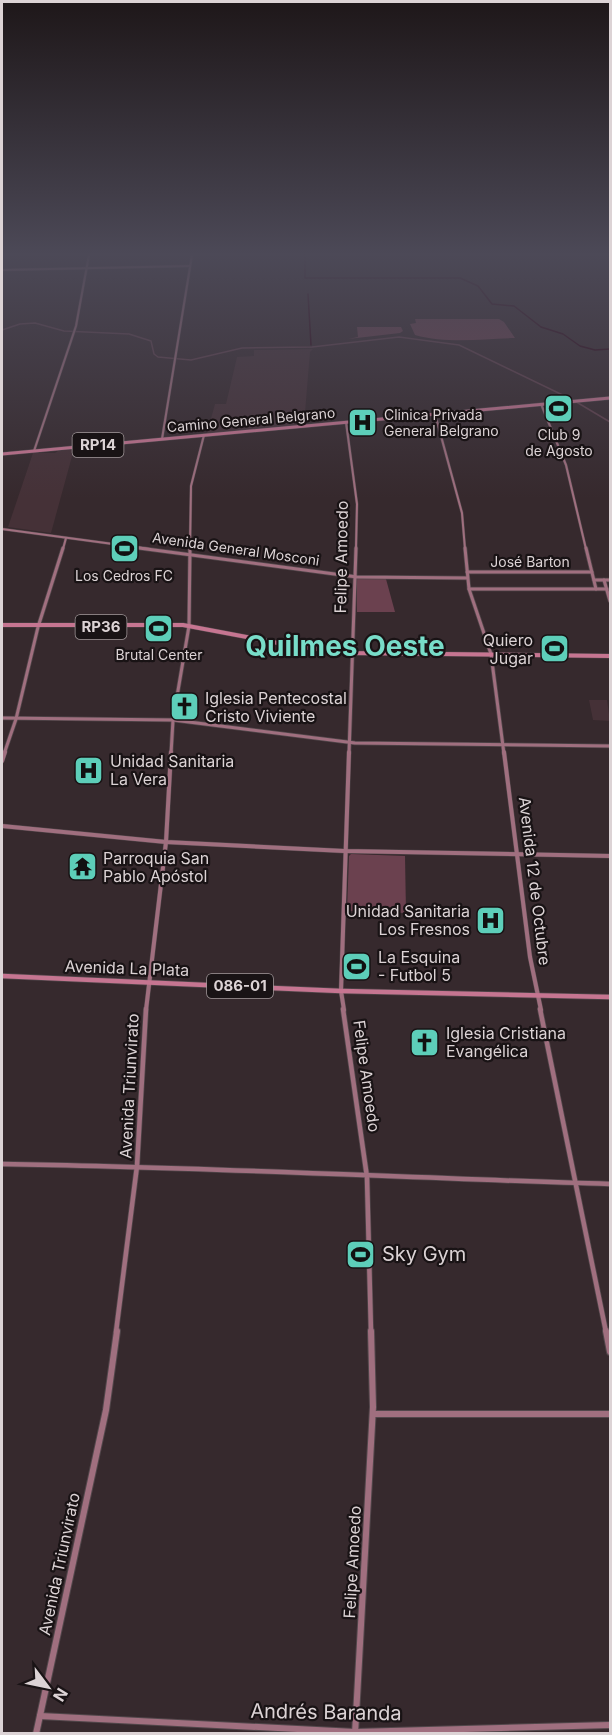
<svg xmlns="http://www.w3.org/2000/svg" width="612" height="1735" viewBox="0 0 612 1735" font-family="Inter,sans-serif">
  <rect width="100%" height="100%" fill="#36292d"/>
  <g fill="#453137">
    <path d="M 313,349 L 310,352 L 304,425 L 232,433 L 207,433 L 215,404 L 226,404 L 237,357 L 254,356 L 254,350 Z"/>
    <path d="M 74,449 L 51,533 L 8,527 L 33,453 L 55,453 L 58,451 Z"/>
    <path d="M 589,700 L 607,700 L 610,721 L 593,720 Z"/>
  </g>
  <g fill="#6b414f">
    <path d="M 415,319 L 499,319 L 504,322 L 515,338 C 483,339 447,344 415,335 L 410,324 L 416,323 Z"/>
    <path d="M 357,327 L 401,327 L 403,331 L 400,333 L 348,339 L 358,337 Z"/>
    <path d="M 357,579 L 386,579 L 395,612 L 357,612 Z"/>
    <path d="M 351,854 L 405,856 L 406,913 L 347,911 L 349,856 Z"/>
  </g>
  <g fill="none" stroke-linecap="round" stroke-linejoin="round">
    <path stroke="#60414d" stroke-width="1.5" d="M 2,330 L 20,324 L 35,323 L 64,331 L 129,334 L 151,341 L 154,354 L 158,357 L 191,360 L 242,348 L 312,347 L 399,337 L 459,345 L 573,400 L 610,422"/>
    <g stroke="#2b0213" stroke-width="1.5">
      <path d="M 305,255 L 305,278 L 460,278 L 478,286 L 492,304 L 514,306 L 541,327 L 563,334 L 580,346 L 595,350 L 610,349"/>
      <path d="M 308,294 L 311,345"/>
    </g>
    <defs>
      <g id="secondary-far4">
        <path d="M 2,270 L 190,266"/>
        <path d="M 541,404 L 566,465 L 586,549"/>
        <path d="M 435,414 L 462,513 L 465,549"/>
        <path d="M 346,422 L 357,504 L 356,549"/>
        <path d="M 162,439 L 192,255"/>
        <path d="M 34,451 L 76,326 L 89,255"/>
        <path d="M 2,529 L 150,549"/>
        <path d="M 63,549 L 66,538"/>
        <path d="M 190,549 L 191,486 L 204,435"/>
      </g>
      <g id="secondary-far3">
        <path d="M 139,548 L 357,577 L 467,578"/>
        <path d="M 465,548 L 469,589 L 491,654 L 504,754"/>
        <path d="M 586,548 L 596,589"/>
        <path d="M 467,572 L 592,572"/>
        <path d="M 594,580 L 610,580"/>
        <path d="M 604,580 L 610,601"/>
        <path d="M 469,589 L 607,589"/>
        <path d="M 2,718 L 173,720 L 355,743 L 610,746"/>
        <path d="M 4,754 L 16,719 L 38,627 L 63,548"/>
        <path d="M 171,754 L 173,720 L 189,626 L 190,548"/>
        <path d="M 349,754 L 356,548"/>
      </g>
      <g id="secondary-far2">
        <path d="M 504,752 L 530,957 L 541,1010"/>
        <path d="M 2,761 L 5,752"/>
        <path d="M 2,826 L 166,842 L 344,851 L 610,856"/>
        <path d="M 146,1010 L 166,842 L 171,752"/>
        <path d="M 344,1010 L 341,991 L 349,752"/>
      </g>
      <g id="secondary-far1">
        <path d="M 343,1009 L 367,1177 L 371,1332"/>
        <path d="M 540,1009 L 606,1332"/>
        <path d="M 2,1164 C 205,1167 407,1178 610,1184"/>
        <path d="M 116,1332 L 137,1166 L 146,1009"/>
      </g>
      <g id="secondary">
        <path d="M 606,1331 L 610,1352"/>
        <path d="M 373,1414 L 610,1414"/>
        <path d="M 40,1716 L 355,1732 L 610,1725"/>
        <path d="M 36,1734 L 106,1410 L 117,1331"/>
        <path d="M 355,1734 L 373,1407 L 371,1331"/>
      </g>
      <path id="primary-far2" d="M 2,454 L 610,398"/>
      <path id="primary-far1" d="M 2,625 L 183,625 L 294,646 L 348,653 L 610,656"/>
      <path id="primary" d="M 2,976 L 341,991 L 610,997"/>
    </defs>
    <use href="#secondary-far4" stroke="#52474b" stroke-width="3"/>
    <use href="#secondary-far3" stroke="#52474b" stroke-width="4.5"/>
    <use href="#secondary-far2" stroke="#52474b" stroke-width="5"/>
    <use href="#secondary-far1" stroke="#52474b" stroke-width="6"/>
    <use href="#secondary" stroke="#52474b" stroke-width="8"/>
    <use href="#primary-far2" stroke="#52474b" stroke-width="4"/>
    <use href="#primary-far1" stroke="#52474b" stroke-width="5"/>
    <use href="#primary" stroke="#52474b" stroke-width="6"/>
    <use href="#secondary-far4" stroke="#a06f7f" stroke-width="2"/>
    <use href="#secondary-far3" stroke="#a06f7f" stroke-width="3"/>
    <use href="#secondary-far2" stroke="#a06f7f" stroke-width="4"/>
    <use href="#secondary-far1" stroke="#a06f7f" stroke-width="4.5"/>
    <use href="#secondary" stroke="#a06f7f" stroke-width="6"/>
    <use href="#primary-far2" stroke="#c67591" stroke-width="3"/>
    <use href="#primary-far1" stroke="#c67591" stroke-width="4"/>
    <use href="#primary" stroke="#c67591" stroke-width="4.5"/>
  </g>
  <linearGradient id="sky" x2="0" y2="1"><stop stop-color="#1e1719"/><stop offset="0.51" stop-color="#4c4957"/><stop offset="1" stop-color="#4c4957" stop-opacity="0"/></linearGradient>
  <rect width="612" height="498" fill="url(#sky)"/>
  <defs>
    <symbol id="stadium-square" viewBox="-11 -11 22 22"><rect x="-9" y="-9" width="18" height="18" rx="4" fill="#5dceb9" stroke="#191315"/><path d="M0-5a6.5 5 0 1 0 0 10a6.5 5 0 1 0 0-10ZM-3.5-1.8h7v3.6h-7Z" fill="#111"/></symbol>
    <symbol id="hospital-square" viewBox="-11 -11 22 22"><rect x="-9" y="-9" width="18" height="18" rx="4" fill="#5dceb9" stroke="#191315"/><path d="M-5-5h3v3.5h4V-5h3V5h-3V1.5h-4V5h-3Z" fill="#111"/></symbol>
    <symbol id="church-square" viewBox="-11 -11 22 22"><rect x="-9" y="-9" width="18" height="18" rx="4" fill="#5dceb9" stroke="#191315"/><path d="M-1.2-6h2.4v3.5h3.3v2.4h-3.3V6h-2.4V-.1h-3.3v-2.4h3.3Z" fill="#111"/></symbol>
    <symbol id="temple-square" viewBox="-11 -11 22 22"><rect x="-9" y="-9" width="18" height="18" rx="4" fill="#5dceb9" stroke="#191315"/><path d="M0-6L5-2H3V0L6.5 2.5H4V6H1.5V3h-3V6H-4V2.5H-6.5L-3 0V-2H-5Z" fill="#111"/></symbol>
  </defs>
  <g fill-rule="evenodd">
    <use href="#stadium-square" x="542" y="392" width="33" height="33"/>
    <use href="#hospital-square" x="346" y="406" width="33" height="33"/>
    <use href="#stadium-square" x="108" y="532" width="33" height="33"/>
    <use href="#stadium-square" x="142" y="612" width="33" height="33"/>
    <use href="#stadium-square" x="538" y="632" width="33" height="33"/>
    <use href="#church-square" x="168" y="690" width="33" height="33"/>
    <use href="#hospital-square" x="72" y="754" width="33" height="33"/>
    <use href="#temple-square" x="66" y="850" width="33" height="33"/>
    <use href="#hospital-square" x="474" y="904" width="33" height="33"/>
    <use href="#stadium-square" x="340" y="950" width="33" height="33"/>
    <use href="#church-square" x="408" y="1026" width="33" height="33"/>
    <use href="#stadium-square" x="344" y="1238" width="33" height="33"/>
  </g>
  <g text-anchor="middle" stroke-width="4.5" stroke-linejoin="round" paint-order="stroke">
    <g font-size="14" fill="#dcd3d5" stroke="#191315">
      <text x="384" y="420" text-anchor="start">Clinica Privada<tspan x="384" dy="16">General Belgrano</tspan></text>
      <text x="559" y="440">Club 9<tspan x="559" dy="16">de Agosto</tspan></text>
      <text x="124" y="581">Los Cedros FC</text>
      <text x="159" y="660">Brutal Center</text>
    </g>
    <g font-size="14" fill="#dcd3d5" stroke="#191315">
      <text transform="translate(251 420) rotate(-5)" y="5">Camino General Belgrano</text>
      <text transform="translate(236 549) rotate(8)" y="5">Avenida General Mosconi</text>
      <text x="530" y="567">José Barton</text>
    </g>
    <g fill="#191315" stroke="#a2999b" stroke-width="1.5">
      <rect x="72.5" y="433" width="51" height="24" rx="4.5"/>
      <rect x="75.5" y="615" width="51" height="24" rx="4.5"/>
      <rect x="207" y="974" width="66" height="24" rx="4.5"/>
    </g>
    <g font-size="15" font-weight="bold" fill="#dcd3d5">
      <text x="98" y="450">RP14</text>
      <text x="101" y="632">RP36</text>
      <text x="240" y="991">086-01</text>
    </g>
    <g font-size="16" fill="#dcd3d5" stroke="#191315">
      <text transform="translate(341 557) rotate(-89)" y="6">Felipe Amoedo</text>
      <text transform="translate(535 881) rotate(83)" y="6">Avenida 12 de Octubre</text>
      <text transform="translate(127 968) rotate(2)" y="6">Avenida La Plata</text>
      <text transform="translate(367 1076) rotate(82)" y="6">Felipe Amoedo</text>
      <text transform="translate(129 1086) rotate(-87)" y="6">Avenida Triunvirato</text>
      <text transform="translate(352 1562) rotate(-87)" y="6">Felipe Amoedo</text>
      <text transform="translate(59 1564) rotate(-78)" y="6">Avenida Triunvirato</text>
    </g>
    <g font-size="16" fill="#dcd3d5" stroke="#191315" text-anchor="start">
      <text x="533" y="646" text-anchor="end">Quiero<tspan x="533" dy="18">Jugar</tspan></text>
      <text x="205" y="704">Iglesia Pentecostal<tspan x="205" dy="18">Cristo Viviente</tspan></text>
      <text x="110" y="767">Unidad Sanitaria<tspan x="110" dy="18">La Vera</tspan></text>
      <text x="103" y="864">Parroquia San<tspan x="103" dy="18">Pablo Apóstol</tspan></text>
      <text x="470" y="917" text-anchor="end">Unidad Sanitaria<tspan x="470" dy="18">Los Fresnos</tspan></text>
      <text x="378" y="963">La Esquina<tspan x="378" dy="18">- Futbol 5</tspan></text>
      <text x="446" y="1039">Iglesia Cristiana<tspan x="446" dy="18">Evangélica</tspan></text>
    </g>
    <g font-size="20" fill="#dcd3d5" stroke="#191315" text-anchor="start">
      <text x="382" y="1261">Sky Gym</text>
    </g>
    <g font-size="20" fill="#dcd3d5" stroke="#191315">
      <text transform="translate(326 1712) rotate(1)" y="7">Andrés Baranda</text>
    </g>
    <g font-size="28" font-weight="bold" fill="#78ddc9" stroke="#191315">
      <text x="345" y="656">Quilmes Oeste</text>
    </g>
  </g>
  <rect width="612" height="1735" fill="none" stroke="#dcd3d5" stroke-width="6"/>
  <g transform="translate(48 1687) rotate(122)" stroke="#191315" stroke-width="4.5" paint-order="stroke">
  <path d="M0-4.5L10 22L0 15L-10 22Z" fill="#dcd3d5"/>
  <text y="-9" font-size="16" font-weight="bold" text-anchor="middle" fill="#dcd3d5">N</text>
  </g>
</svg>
